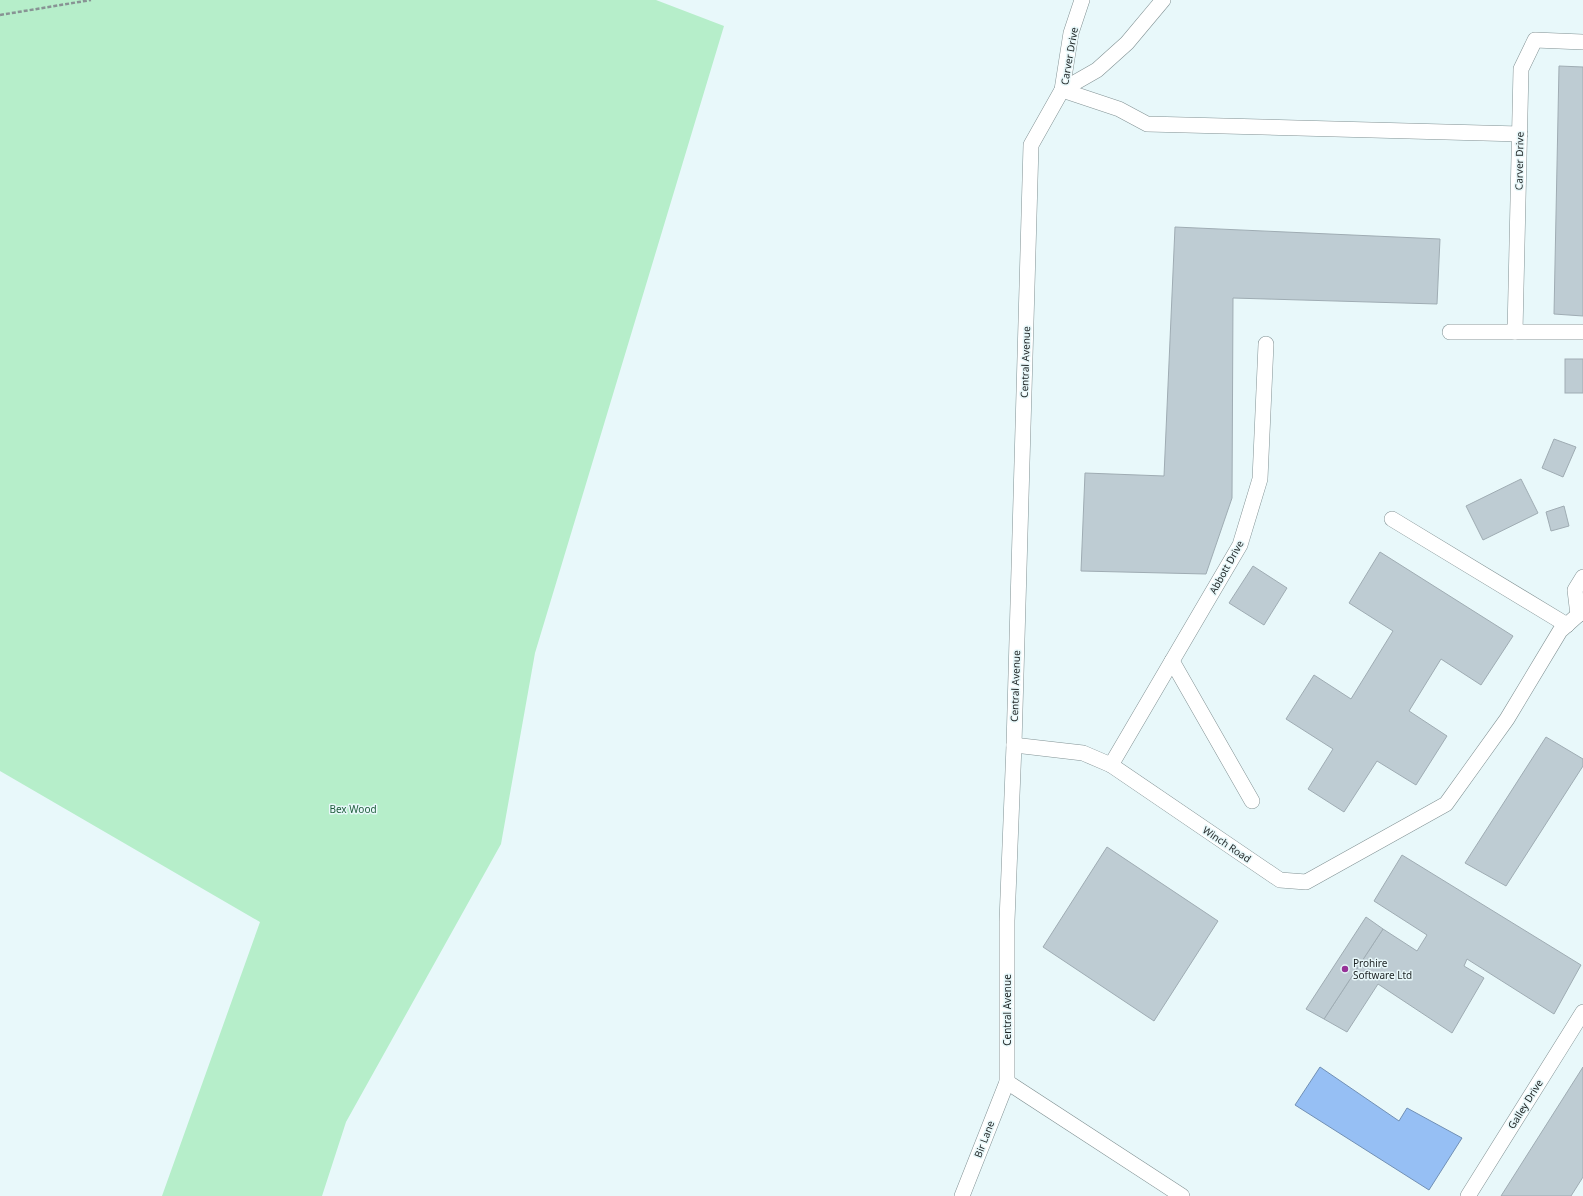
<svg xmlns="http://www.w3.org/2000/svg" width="1583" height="1196" viewBox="0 0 1583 1196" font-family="'Noto Sans',sans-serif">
  <rect width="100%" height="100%" fill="#e8f8fa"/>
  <path fill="#b6eeca" d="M 0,0 L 656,0 L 724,26 L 535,653 L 501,844 L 346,1122 L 322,1196 L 162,1196 L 260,922 L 0,771 Z"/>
  <path fill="#96bff4" stroke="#7190b5" d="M 1320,1067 L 1399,1121 L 1407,1108 L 1462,1138 L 1429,1190 L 1295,1105 Z"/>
  <g fill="#beccd3" stroke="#9facb3">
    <path d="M 1559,66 L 1583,67 L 1583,316 L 1554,314 Z"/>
    <path d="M 1175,227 L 1440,239 L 1437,304 L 1233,298 L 1232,498 L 1206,574 L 1081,571 L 1085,473 L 1164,476 Z"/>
    <rect x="1565" y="359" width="18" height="34"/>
    <path d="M 1554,439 L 1576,447 L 1563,477 L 1542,468 Z"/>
    <path d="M 1521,479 L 1538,513 L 1483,540 L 1466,506 Z"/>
    <path d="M 1564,506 L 1569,526 L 1551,531 L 1546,512 Z"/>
    <path d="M 1380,552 L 1513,636 L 1481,685 L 1441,659 L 1409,711 L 1447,736 L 1416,785 L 1377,761 L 1344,812 L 1308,789 L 1333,749 L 1286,719 L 1314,675 L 1351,699 L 1393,631 L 1349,603 Z"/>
    <path d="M 1253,566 L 1287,588 L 1264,625 L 1229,603 Z"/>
    <path d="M 1546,737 L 1583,759 L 1583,766 L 1506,886 L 1465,863 Z"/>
    <path d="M 1107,847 L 1218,921 L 1154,1021 L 1043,947 Z"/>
    <path d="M 1402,855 L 1581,965 L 1554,1014 L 1467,959 L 1464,966 L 1484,978 L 1452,1033 L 1378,984 L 1347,1032 L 1324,1019 L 1383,929 L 1417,951 L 1427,935 L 1374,901 Z"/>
    <path d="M 1366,917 L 1383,929 L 1324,1019 L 1306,1009 Z"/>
    <path d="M 1583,1067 L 1583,1177 L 1571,1196 L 1501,1196 Z"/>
  </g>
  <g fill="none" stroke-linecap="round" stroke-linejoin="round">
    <defs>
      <g id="service">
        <path d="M 1062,90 L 1119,109 L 1147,124 L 1520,134"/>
        <path d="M 1062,90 L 1097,70 L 1127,43 L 1163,0"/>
        <path d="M 1450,332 L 1583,332"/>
        <path d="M 1515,332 L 1521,69 L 1535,40 L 1583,42"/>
        <path d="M 1392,519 L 1567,625"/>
        <path d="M 1578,615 L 1575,590 L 1583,577"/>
        <path d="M 1172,661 L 1252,801"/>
        <path d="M 1014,745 L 1083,753 L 1111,765 L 1280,880 L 1306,882 L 1446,804 L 1507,719 L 1560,631 L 1578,615"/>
        <path d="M 1111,765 L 1240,545 L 1260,479 L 1266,344"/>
        <path d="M 1007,1082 L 1182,1196"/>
        <path d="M 962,1196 L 1007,1082 L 1007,921 L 1014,745 L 1031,145 L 1062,90 L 1071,33 L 1082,0"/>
        <path d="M 1468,1196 L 1583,1012"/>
      </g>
    </defs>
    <use href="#service" stroke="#829294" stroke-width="16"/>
    <path stroke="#889394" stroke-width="2.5" stroke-dasharray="4 2" stroke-linecap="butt" d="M 0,15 L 91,0"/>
    <use href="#service" stroke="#fff" stroke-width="15"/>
  </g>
  <circle fill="#973297" stroke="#e8f8fa" stroke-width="1.5" cx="1345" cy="969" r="4"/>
  <g text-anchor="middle" stroke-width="3" stroke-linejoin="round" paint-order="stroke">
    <g font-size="10" fill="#1c2222" stroke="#e8f8fa">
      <text transform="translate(1069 56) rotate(-80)" y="4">Carver Drive</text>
      <text transform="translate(1519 161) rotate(-89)" y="4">Carver Drive</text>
      <text transform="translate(1025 362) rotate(-88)" y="4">Central Avenue</text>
      <text transform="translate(1226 567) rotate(-61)" y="4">Abbott Drive</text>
      <text transform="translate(1015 686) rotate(-88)" y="4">Central Avenue</text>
      <text transform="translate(1227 844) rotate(34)" y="4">Winch Road</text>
      <text transform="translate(1007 1010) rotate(-90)" y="4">Central Avenue</text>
      <text transform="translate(1525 1104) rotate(-58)" y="4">Galley Drive</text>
      <text transform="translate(984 1139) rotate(-69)" y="4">Bir Lane</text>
    </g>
    <g font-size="10" fill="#1f5d3c" stroke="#e8f8fa">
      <text x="353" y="813">Bex Wood</text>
    </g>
    <g font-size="10" fill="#1c2222" stroke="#e8f8fa" text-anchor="start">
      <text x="1353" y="967">Prohire<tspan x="1353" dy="12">Software Ltd</tspan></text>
    </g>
  </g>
</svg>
